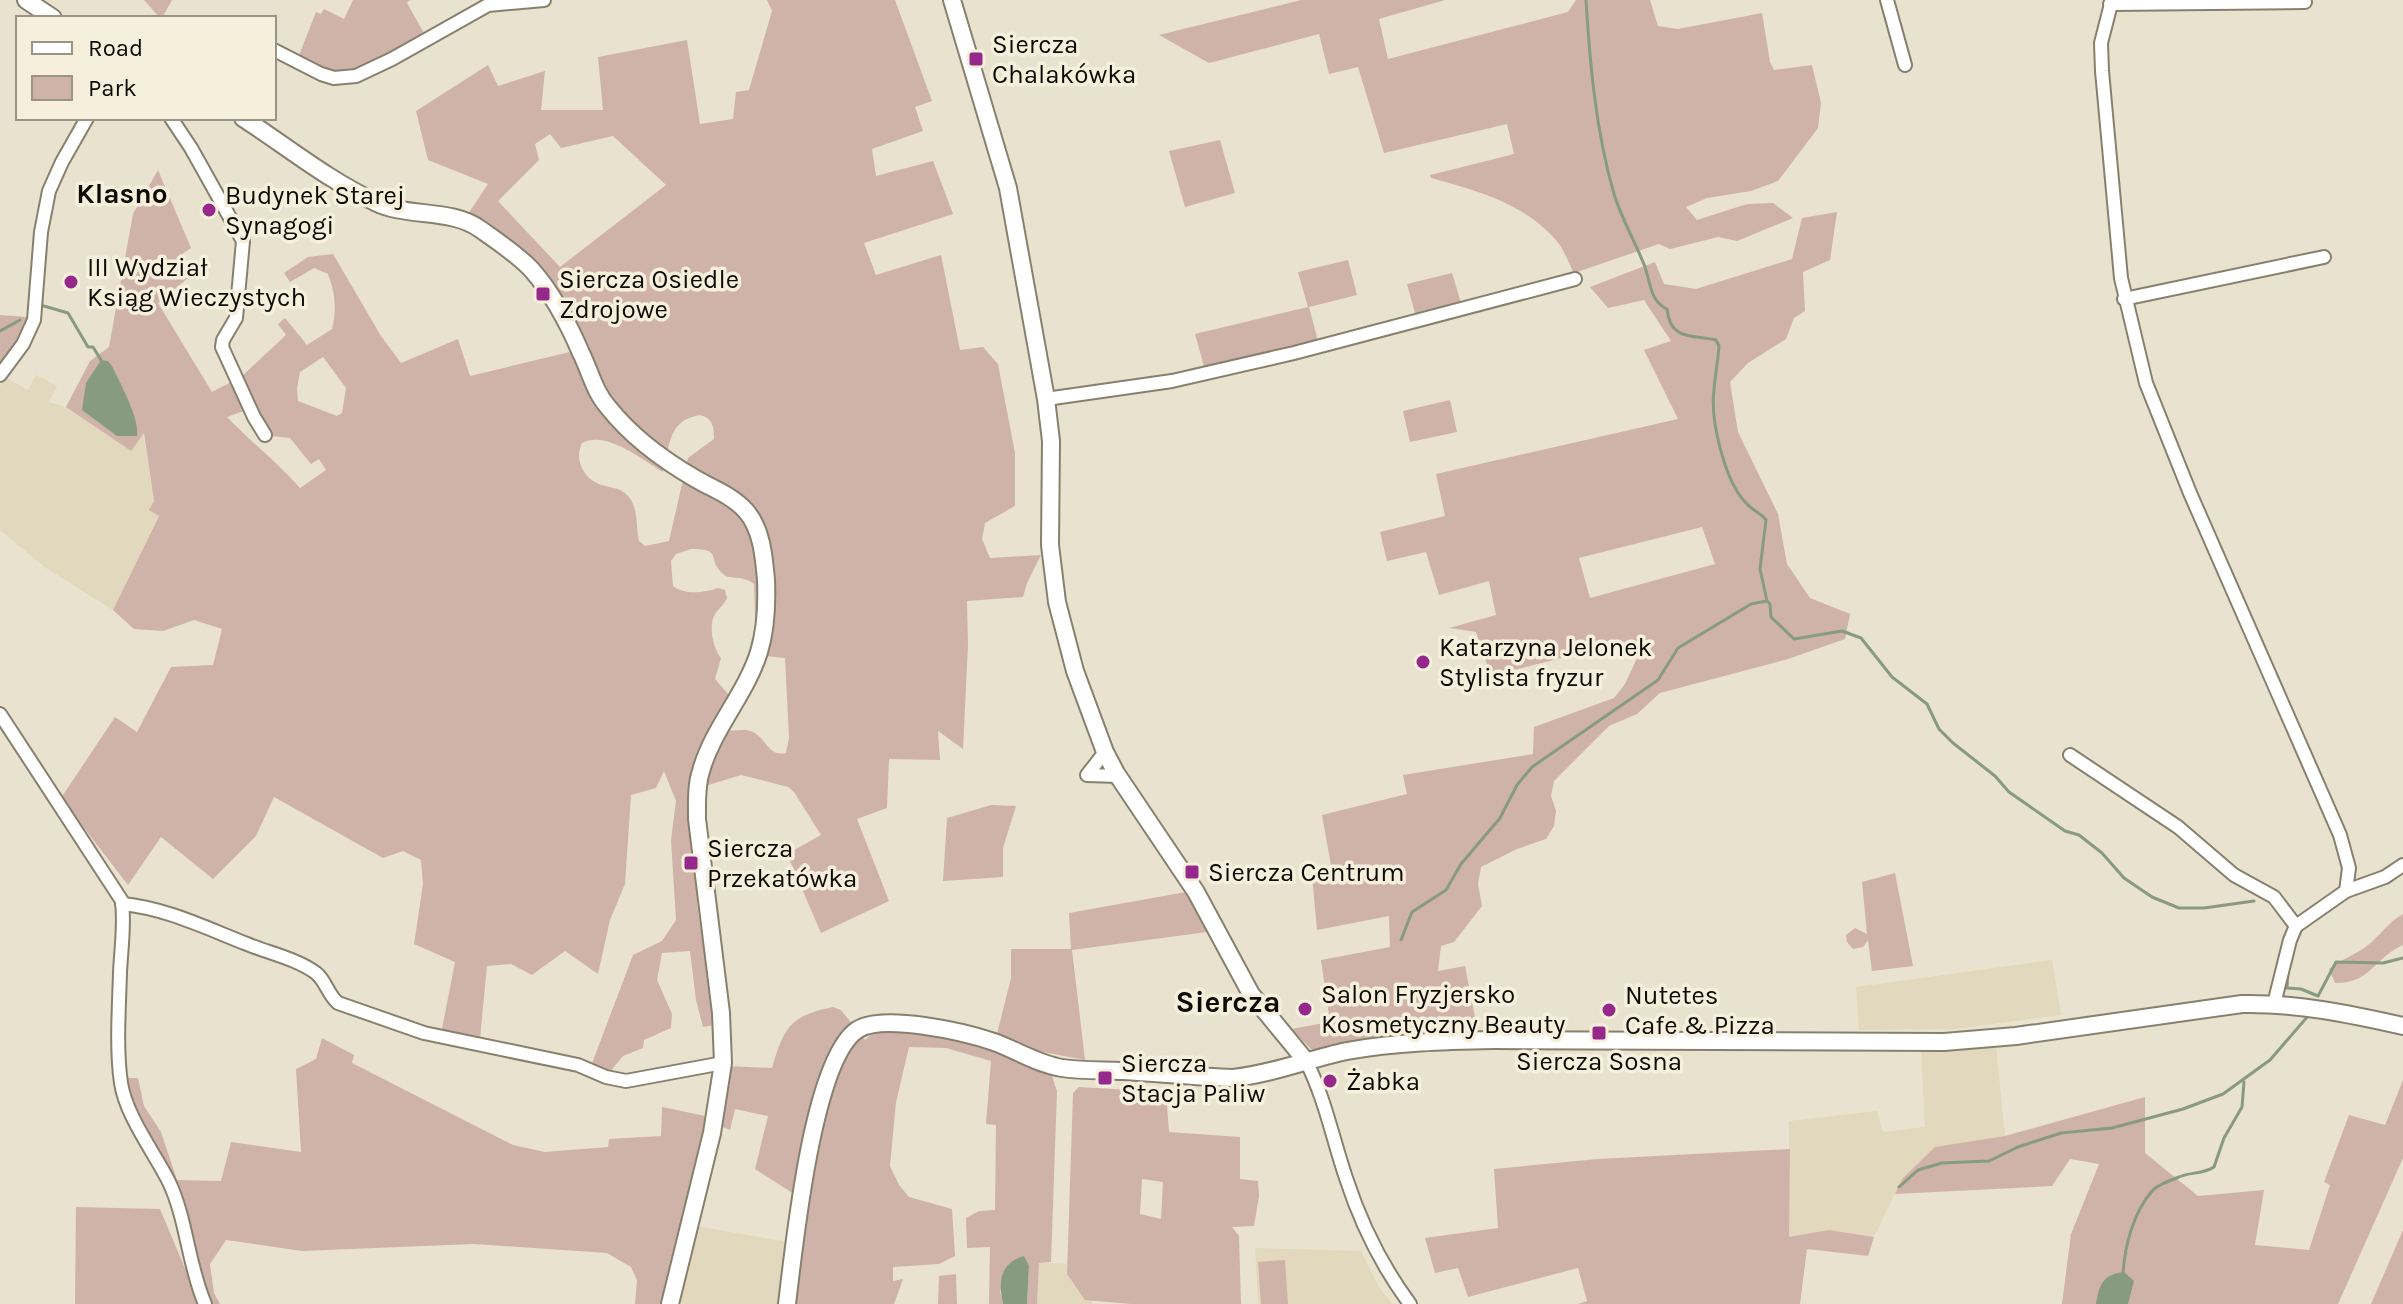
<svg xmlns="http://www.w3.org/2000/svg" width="2403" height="1304" viewBox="0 0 2403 1304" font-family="Karla,sans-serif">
  <rect width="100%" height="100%" fill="#e9e2ce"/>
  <g fill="#e2d8bd">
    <path d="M 36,375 L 57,386 L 49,402 L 66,407 L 131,451 L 143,431 L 154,501 L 159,515 L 113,610 L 46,568 L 0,530 L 0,386 L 6,378 L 28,390 Z"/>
    <path d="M 2052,960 L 2061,1015 L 1955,1029 L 1859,1030 L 1856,987 Z"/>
    <path d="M 1996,1046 L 2005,1136 L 1935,1147 L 1902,1179 L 1874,1237 L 1829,1230 L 1789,1237 L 1789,1121 L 1877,1111 L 1883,1132 L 1925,1127 L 1921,1050 Z"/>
    <path d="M 695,1226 L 788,1242 L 779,1304 L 677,1304 Z"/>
    <path d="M 1255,1248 L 1361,1251 L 1379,1287 L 1392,1304 L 1258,1304 Z"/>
    <path d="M 1039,1262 L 1067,1264 L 1067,1274 L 1085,1300 L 1092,1300 L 1092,1304 L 1037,1304 Z"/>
  </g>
  <g fill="#cfb3a8" fill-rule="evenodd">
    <path d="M 144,0 L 172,0 L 162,18 L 160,18 Z"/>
    <path d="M 353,0 L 410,0 L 407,3 L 425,35 L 358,72 L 324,72 L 298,58 L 316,12 L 321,14 L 324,9 L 344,19 Z"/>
    <path d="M 767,0 L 895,0 L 932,101 L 915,107 L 923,131 L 872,149 L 876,176 L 933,161 L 953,214 L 864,243 L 876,275 L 941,255 L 960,350 L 983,347 L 998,364 L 1015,453 L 1015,506 L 985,523 L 982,539 L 990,558 L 1041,555 L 1027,583 L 1023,597 L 967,601 L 968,645 L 963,749 L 938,731 L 940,760 L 889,759 L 887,808 L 857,819 L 889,901 L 821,933 L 787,854 L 821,835 L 794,792 L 788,787 L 741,775 L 705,786 L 697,904 L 715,1025 L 703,1027 L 696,1000 L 690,951 L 662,953 L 657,980 L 672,1014 L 671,1028 L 644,1040 L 643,1048 L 623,1056 L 609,1073 L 591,1066 L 633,955 L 662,941 L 676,920 L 671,840 L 676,801 L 664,771 L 656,788 L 631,795 L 625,884 L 610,920 L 598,974 L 565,951 L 532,975 L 511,964 L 487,966 L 480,1039 L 442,1029 L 455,962 L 414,944 L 423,884 L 421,860 L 403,851 L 383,858 L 274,797 L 256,836 L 213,879 L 161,837 L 128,885 L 61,798 L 115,717 L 137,732 L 171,667 L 213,665 L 222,629 L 194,620 L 163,631 L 134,629 L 113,610 L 159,516 L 149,510 L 154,501 L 144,433 L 131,451 L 66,407 L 90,361 L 109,347 L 133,214 L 158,170 L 191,248 L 176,258 L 188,278 L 158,303 L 212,392 L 241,377 L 286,335 L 278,324 L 285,318 L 307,345 L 332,329 C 337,309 335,293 328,274 L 314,268 L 290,282 L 284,273 L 308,257 L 333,254 L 381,336 L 401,363 L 458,339 L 470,376 L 574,351 L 545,276 L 466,217 L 488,184 L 428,160 L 416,111 L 488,65 L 498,86 L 545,71 L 541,110 L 603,110 L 598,57 L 687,40 L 700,124 L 733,119 L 736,92 L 749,90 L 772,11 ZM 550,134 L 561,148 L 613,136 L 666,185 L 560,267 L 498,201 L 539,160 L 535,144 ZM 323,357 L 346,388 L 342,413 L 337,416 L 298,401 L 297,389 L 300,372 ZM 252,408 L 271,436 L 290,438 L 311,464 L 319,459 L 326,470 L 300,488 C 277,462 251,442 227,417 ZM 700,415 C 713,418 714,427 714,439 L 688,458 L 669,541 L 645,546 L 639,541 C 636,528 638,508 629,497 C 619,485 607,489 595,482 C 581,474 575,457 582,443 C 607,430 642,460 663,472 C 670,445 668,420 700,415 ZM 691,549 C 724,549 706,559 723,574 C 731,581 742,574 754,584 L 756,647 L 765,656 L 785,658 L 789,738 L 786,753 C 768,757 767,739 753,732 C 738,726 734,737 714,723 L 729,695 L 715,679 L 721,658 C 713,648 708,626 715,614 C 719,608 724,605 727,598 L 725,590 L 718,588 C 705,593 684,595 673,586 L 671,561 L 676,554 Z"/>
    <path d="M 1301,0 L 1445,0 L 1379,19 L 1388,59 L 1568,12 L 1576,0 L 1650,0 L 1658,26 L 1678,29 L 1762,13 L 1770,62 L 1774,70 L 1812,65 L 1821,103 L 1818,128 L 1778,181 L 1751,191 L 1707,198 L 1686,207 L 1697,220 L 1747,204 L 1773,203 L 1793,218 L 1737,241 L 1718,237 L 1670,249 L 1659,244 L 1574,273 C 1569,264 1565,252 1559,244 C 1527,204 1479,191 1431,178 L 1430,175 L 1514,154 L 1507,124 L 1384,153 L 1358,67 L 1329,74 L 1319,34 L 1209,63 L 1159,35 Z"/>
    <path d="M 1220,140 L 1235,193 L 1185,207 L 1169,151 Z"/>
    <path d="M 1837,212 L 1830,260 L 1803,272 L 1805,311 L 1794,318 L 1786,339 L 1748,363 L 1730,382 L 1738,432 L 1778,514 L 1787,564 L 1810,598 L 1850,614 L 1845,639 L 1788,659 L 1660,693 L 1637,714 L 1609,726 L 1554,781 L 1551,796 L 1556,811 L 1554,826 L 1546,839 L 1517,849 L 1481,867 L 1478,884 L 1482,906 L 1454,942 L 1441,946 L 1438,971 L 1465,966 L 1478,1033 L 1389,1037 L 1312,1050 L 1291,1029 L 1330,1022 L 1321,960 L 1390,947 L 1389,916 L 1317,930 L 1312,875 L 1332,871 L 1322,815 L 1407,794 L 1403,775 L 1533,754 L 1534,727 L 1614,698 L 1625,684 L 1639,654 L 1623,642 L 1491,676 L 1476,632 L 1449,628 L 1496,615 L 1489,581 L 1439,595 L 1426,552 L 1387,561 L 1380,532 L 1445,516 L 1436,474 L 1678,419 L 1644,350 L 1671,341 L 1644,300 L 1608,308 L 1590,287 L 1655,262 L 1664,284 L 1696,289 L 1792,259 L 1802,218 ZM 1702,527 L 1715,564 L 1590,598 L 1579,558 Z"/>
    <path d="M 1348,260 L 1357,295 L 1309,307 L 1318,341 L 1205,370 L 1195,334 L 1308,307 L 1298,272 Z"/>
    <path d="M 1452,273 L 1462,306 L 1416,317 L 1407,284 Z"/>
    <path d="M 0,315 L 27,317 L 20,337 L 0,364 Z"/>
    <path d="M 1450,400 L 1457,432 L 1410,442 L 1403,411 Z"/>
    <path d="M 991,805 L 1016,806 L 1003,848 L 1003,877 L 943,881 L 947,818 Z"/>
    <path d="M 1895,873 L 1913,966 L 1872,971 L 1868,940 L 1863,947 L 1853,949 L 1847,942 L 1846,935 L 1855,928 L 1867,934 L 1862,882 Z"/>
    <path d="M 1186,892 L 1207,932 L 1072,950 L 1085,1060 L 1033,1050 L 997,1034 L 1011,978 L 1011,949 L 1071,949 L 1069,913 Z"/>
    <path d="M 2403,914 L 2403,945 C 2374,958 2370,984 2335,983 L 2329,969 C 2341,959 2356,955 2368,945 C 2381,935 2388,922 2403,914 Z"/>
    <path d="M 833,1007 L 841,1010 L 865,1040 C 897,1006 1016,1059 1052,1076 L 1057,1091 L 1051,1262 L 1039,1263 L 1037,1304 L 1027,1304 L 1029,1266 L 1000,1291 L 1003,1304 L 989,1304 L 990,1247 L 967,1248 L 966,1218 L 979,1211 L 995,1210 L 996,1125 L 986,1124 L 991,1061 L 946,1048 L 909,1047 L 896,1102 L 890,1166 L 899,1185 L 909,1197 L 952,1209 L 955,1256 L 939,1264 L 893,1267 L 893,1281 L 903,1279 L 894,1304 L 791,1304 L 805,1201 L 755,1169 L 768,1116 L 735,1109 L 730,1130 L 708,1121 L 662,1304 L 635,1304 L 637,1280 L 631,1267 L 607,1253 L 473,1244 L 302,1251 L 226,1240 L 210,1264 L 214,1293 L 220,1304 L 209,1304 L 188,1229 L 128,1095 L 127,1078 L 138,1078 L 144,1106 L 161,1132 L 177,1180 L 221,1181 L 231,1142 L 301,1152 L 296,1069 L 316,1059 L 322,1038 L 354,1055 L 352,1063 L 513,1145 L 545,1152 L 608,1147 L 609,1139 L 661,1136 L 662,1107 L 720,1119 L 727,1066 L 772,1068 C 784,1028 789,1016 833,1007 Z"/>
    <path d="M 2403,1080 L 2403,1158 L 2338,1304 L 2062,1304 L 2071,1234 L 2099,1164 L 2070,1159 L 2052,1186 L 1895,1194 L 1902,1179 L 1935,1147 L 2005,1136 L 2145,1097 L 2145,1153 L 2198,1196 L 2264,1190 L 2255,1245 L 2309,1250 L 2330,1185 L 2324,1182 L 2349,1115 L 2385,1125 Z"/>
    <path d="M 1079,1087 L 1166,1092 L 1169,1132 L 1240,1137 L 1240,1179 L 1258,1181 L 1259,1196 L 1254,1226 L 1232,1227 L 1239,1236 L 1241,1304 L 1131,1304 L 1085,1300 L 1067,1274 L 1073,1093 ZM 1142,1179 L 1163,1182 L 1161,1219 L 1140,1214 Z"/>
    <path d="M 1790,1149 L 1789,1237 L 1829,1230 L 1874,1237 L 1868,1256 L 1807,1249 L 1800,1304 L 1578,1304 L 1587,1301 L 1578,1268 L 1468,1297 L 1458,1268 L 1435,1273 L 1425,1238 L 1498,1228 L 1494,1169 L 1598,1159 Z"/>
    <path d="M 76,1207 L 160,1209 L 200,1304 L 75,1304 Z"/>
    <path d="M 2403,1230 L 2403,1304 L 2371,1304 Z"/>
    <path d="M 1285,1260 L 1288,1304 L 1261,1304 L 1258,1262 Z"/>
    <path d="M 956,1274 L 957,1304 L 938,1304 L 939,1276 Z"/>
  </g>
  <g fill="#879b80">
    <path d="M 101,360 L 108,361 L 112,366 C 120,383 140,419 137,436 L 117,436 L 82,410 L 86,383 Z"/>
    <path d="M 1024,1256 L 1029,1266 L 1027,1304 L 1003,1304 C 998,1281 1000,1263 1024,1256 Z"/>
    <path d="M 2124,1272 L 2134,1281 L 2128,1304 L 2096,1304 C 2099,1285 2103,1274 2124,1272 Z"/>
  </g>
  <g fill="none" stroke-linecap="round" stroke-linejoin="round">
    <g stroke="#879b80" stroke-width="3">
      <path d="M 1586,0 C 1590,65 1596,132 1614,194 C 1621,217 1634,240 1643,262 C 1651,279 1648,300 1667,309 C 1670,340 1691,335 1716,340 L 1719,346 C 1718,361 1715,376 1714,390 C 1710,420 1725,483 1747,504 C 1753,511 1760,512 1766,520 L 1760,569 L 1767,601 L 1770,604 L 1771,617 L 1794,639 L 1842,631 L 1861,638 L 1892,677 L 1927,704 L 1939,729 L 1953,743 L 1995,776 L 2009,792 L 2065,831 L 2079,835 L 2102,853 L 2124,878 L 2152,897 L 2179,908 L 2204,908 L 2254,901"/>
      <path d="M 44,306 L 68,313 L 88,347 L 93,347 L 101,360"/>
      <path d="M 0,331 L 20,320"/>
      <path d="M 1401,940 L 1412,912 L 1446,890 L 1461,864 L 1500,818 L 1517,785 L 1532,767 L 1658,680 L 1678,648 L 1751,604 L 1767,601"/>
      <path d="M 2288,970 L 2287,988 L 2301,989 L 2318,996 L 2336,962 L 2383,963 L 2403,958"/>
      <path d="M 1899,1187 L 1918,1170 L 1942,1163 L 1989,1161 L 2018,1147 L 2061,1133 L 2112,1128 L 2183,1109 L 2223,1094 L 2270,1060 L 2308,1016"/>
      <path d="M 2123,1273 C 2125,1246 2133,1213 2152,1191 C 2157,1185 2171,1180 2179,1177 C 2190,1172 2204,1174 2214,1167 L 2224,1138 L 2242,1107 L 2244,1082"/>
    </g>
    <defs>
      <g id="street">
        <path d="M 1887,0 L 1905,65"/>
        <path d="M 2112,0 L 2101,43 L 2102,71 L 2121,278 L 2146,383 L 2190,493 L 2340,835 L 2349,868 L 2346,891 L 2296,926 L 2290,940 L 2274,1004"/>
        <path d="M 2110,4 L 2305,2"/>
        <path d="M 274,50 L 321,74 L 334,78 L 356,76 L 392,59 L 488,5 L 544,0"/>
        <path d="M 171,118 L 191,148 L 243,241 L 236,318 L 223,340 L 222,347 L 254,417 L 265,435"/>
        <path d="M 2124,299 L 2324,257"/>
        <path d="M 0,375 L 23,344 L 34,320 L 41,232 L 49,191 L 62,162 L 87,118"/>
        <path d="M 1046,399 L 1172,381 L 1294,353 L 1575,279"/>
        <path d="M 0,714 L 122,901 C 125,926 121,948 120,973 C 119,1007 116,1050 121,1083 C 126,1116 154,1152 169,1182 C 187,1220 188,1265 205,1304"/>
        <path d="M 1105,752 L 1087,775 L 1118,776"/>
        <path d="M 2070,755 L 2178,827 L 2234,875 L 2274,897 L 2296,926"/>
        <path d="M 2346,891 L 2385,877 L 2403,865"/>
        <path d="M 122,904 C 166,908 206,928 247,944 C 269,953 297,959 316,973 C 326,981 328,995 338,1003 L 424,1033 L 578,1065 L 606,1077 L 626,1081 L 723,1063"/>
        <path d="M 1306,1061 C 1325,1098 1333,1140 1346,1178 C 1361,1224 1381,1265 1410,1304"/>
      </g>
      <g id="secondary">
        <path d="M 26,0 L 53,18"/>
        <path d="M 952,0 L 1008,188 L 1046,399 L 1051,441 L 1050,545 L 1057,602 L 1075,671 L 1105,752 L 1116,773 L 1196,892 L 1251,994 L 1306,1061"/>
        <path d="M 243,118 C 286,146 328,180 375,202 C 407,218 451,208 480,229 C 497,241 517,254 532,270 C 552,293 569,325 581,353 C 590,371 594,391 608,407 C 631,436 663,460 696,479 C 713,489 733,496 746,511 C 762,529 764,558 766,580 C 767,604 766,629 759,652 C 746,694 713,728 701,771 C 696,786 697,803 697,819 L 721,1013 L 723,1063 L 712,1133 L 670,1304"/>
        <path d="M 787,1304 C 794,1248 812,1061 857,1030 C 882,1013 965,1032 994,1042 C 1016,1050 1038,1064 1062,1068 C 1082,1071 1103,1070 1123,1071 C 1160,1073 1196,1077 1233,1078 C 1272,1074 1309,1059 1347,1051 C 1396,1042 1446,1041 1495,1040 L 1944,1042 L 2016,1036 L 2242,1004 C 2297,1003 2350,1014 2403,1026"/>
      </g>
    </defs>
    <use href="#street" stroke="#87806e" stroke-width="16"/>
    <use href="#secondary" stroke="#87806e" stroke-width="20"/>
    <use href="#street" stroke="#fff" stroke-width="12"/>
    <use href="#secondary" stroke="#fff" stroke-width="16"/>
  </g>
  <g fill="#95288a" stroke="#f6efdb" stroke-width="3">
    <rect x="968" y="51" width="16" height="16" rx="4"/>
    <circle cx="209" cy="210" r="8"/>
    <circle cx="71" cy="282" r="8"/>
    <rect x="535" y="286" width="16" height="16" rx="4"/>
    <circle cx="1423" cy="662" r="8"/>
    <rect x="683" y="855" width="16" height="16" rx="4"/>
    <rect x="1184" y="864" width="16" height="16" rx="4"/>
    <circle cx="1305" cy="1009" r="8"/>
    <circle cx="1609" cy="1010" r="8"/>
    <rect x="1591" y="1025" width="16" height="16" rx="4"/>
    <rect x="1097" y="1070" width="16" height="16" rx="4"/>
    <circle cx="1330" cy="1081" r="8"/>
  </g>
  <g text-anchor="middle" stroke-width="7" stroke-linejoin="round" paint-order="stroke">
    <g font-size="26" fill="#0e0b06" stroke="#f6efdb" text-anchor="start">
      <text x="992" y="53">Siercza<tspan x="992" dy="30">Chalakówka</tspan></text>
      <text x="225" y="204">Budynek Starej<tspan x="225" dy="30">Synagogi</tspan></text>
      <text x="87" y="276">III Wydział<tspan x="87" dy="30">Ksiąg Wieczystych</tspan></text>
      <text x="559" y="288">Siercza Osiedle<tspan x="559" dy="30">Zdrojowe</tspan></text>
      <text x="1439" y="656">Katarzyna Jelonek<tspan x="1439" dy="30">Stylista fryzur</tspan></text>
      <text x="707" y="857">Siercza<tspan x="707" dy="30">Przekatówka</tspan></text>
      <text x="1208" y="881">Siercza Centrum</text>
      <text x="1321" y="1003">Salon Fryzjersko<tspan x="1321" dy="30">Kosmetyczny Beauty</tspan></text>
      <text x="1625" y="1004">Nutetes<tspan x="1625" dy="30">Cafe &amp; Pizza</tspan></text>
      <text x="1599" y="1070" text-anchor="middle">Siercza Sosna</text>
      <text x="1121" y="1072">Siercza<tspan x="1121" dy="30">Stacja Paliw</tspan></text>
      <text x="1346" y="1090">Żabka</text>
    </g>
    <g font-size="28" font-weight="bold" fill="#0e0b06" stroke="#f6efdb">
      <text x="122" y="203">Klasno</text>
    </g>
    <g font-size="30" font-weight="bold" fill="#0e0b06" stroke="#f6efdb">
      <text x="1228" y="1012">Siercza</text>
    </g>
  </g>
  <rect x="16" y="16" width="260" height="104" fill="#f6efdb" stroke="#999486" stroke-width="2"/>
  <rect x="32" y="42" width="40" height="12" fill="#ffffff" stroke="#999486" stroke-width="2"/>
  <text x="88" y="56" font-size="24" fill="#0e0b06">Road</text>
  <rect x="32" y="76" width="40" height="24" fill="#cfb3a8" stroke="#999486" stroke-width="2"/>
  <text x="88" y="96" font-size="24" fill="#0e0b06">Park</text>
</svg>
